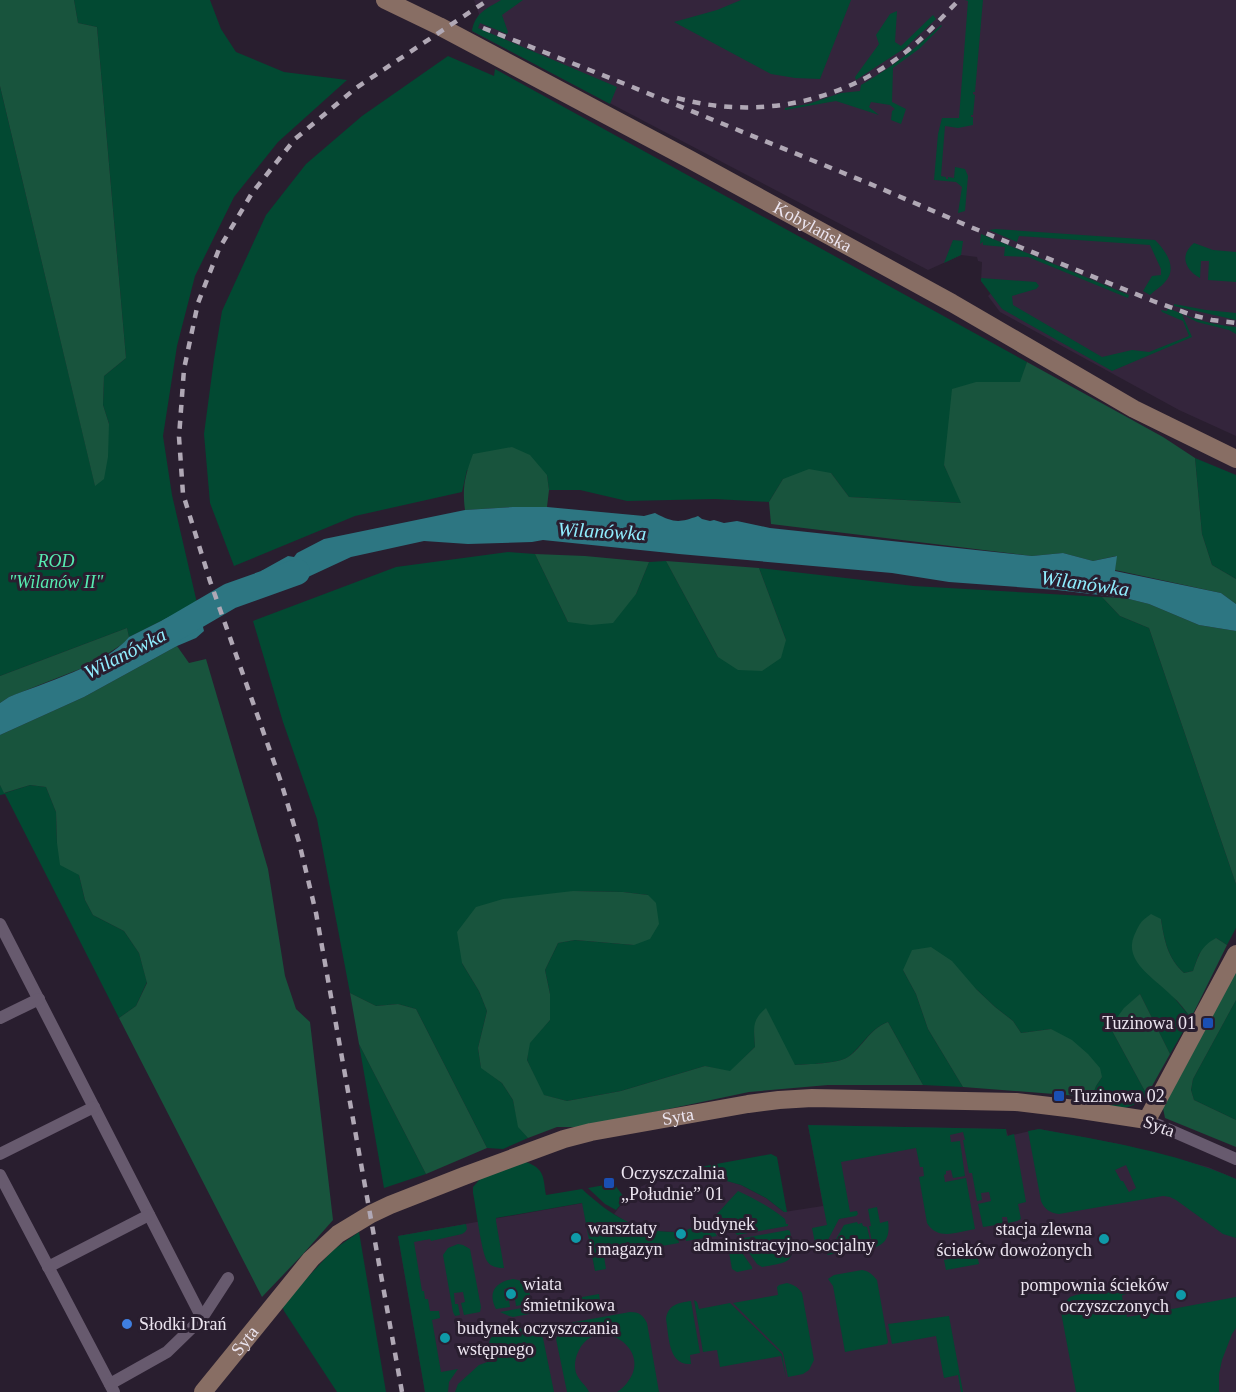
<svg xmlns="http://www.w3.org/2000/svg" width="1236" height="1392" viewBox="0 0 1236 1392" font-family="Georgia,serif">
  <rect width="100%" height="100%" fill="#291e2f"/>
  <g fill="#34253c">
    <path d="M 474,0 L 1236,0 L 1236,436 L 1179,410 L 1000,312 L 988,296 L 991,293 L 981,281 L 982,262 L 978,261 L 977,257 L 961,255 L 928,270 L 472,31 L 473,27 L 479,14 Z"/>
    <path d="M 808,1125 L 1006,1129 L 1008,1136 L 1039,1129 L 1119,1144 L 1208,1167 L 1236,1179 L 1236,1392 L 425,1392 L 398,1236 L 583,1203 L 595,1270 L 604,1256 L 677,1232 L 652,1231 L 628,1223 L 614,1214 L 625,1200 L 638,1188 L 657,1179 L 669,1176 L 685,1174 L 700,1175 L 725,1180 L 741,1185 L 766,1198 L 784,1212 L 823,1206 Z"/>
  </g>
  <g fill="#024932" fill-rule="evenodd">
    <path d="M 74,0 L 210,0 L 221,29 L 236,52 L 284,72 L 347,80 L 278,142 L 234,197 L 195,276 L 177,346 L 163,436 L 172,495 L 197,603 L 129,637 L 127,628 L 0,676 L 0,86 L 95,485 L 109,424 L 103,405 L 104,376 L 126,358 L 97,27 L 78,23 Z"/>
    <path d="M 501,0 L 523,0 L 502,15 L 508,32 L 507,34 L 480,23 L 478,28 L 617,87 L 610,104 L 472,31 C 475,13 486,9 501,0 Z"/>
    <path d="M 741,0 L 851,0 L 820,79 L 795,78 L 771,74 L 674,22 L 717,10 Z"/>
    <path d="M 965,0 L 983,0 L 975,92 L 973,92 L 973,94 L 975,95 L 973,115 L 971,115 L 971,117 L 973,117 L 973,125 L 958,128 L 945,126 L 941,176 L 946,177 L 946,179 L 948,179 L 948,177 L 954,178 L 955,167 L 965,169 L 968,176 L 965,211 L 958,213 L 962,187 L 956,182 L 934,180 L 938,134 L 942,118 L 959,118 L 968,1 Z"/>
    <path d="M 897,11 L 895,42 L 901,46 L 933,15 L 936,19 L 905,48 L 856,80 L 855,77 L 879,44 L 876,35 L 890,14 Z"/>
    <path d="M 941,25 L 942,26 L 919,49 L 893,68 L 892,102 L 906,109 L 901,124 L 891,120 L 892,111 L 895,109 L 890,105 L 871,102 L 869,107 L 879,115 L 836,101 L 785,110 L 785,108 L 808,104 L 841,93 L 860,91 L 861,85 C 892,67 915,49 941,25 Z"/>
    <path d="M 448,56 L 494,76 L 495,69 L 1027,362 L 1021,382 L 976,382 L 944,465 L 962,503 L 849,497 L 831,473 L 783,479 L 769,502 L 715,499 L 627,501 L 580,490 L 549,490 L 547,475 L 467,470 L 462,492 L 355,516 L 234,566 L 210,503 L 204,434 L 214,359 L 222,311 L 266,215 L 306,164 L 362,116 Z"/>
    <path d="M 996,229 L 1155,240 C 1166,251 1178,268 1165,282 C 1161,287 1155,290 1150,295 L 1143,291 L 1152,276 L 1161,275 L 1161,269 L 1150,245 L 1019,236 L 1017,242 L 989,230 Z"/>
    <path d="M 981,234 L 1129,295 L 1128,298 L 1028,257 L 1004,256 L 1005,247 L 983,245 L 983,242 L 980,244 Z"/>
    <path d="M 953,240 L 963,241 L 961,255 L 944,263 Z"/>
    <path d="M 1194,243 L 1213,250 L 1236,252 L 1236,282 L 1208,280 L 1209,261 L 1201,261 L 1200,278 C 1185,270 1179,255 1194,243 Z"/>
    <path d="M 981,278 L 1036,282 L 1039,286 L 1036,289 L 1012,296 L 1013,305 L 1102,357 L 1132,350 L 1149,352 L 1189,336 L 1183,321 L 1162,312 L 1161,310 L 1167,311 L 1168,308 C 1190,318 1212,325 1236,327 L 1236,334 L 1229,330 L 1197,322 L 1182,314 L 1192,337 L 1112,371 L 1002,309 L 981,281 Z"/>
    <path d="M 1174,304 L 1206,310 L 1236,313 L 1236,320 L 1174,306 Z"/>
    <path d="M 1195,458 L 1236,475 L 1236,579 L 1212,565 L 1202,534 Z"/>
    <path d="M 508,552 L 535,554 L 568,622 L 636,594 L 649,562 L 666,561 L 718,657 L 786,640 L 759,568 L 914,586 L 1102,597 L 1120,616 L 1149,628 L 1236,884 L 1236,928 L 1227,945 L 1216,938 L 1199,954 L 1193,971 L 1184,973 C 1168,959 1164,940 1161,919 L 1148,974 L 1172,995 L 1191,1018 L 1170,1054 L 1140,994 L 1110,1027 L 1147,1095 C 1128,1114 1113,1109 1092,1097 L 1096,1086 L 1102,1077 L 1051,1029 L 1021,1033 L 1013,1021 L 995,1007 L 976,989 L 903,970 L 916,994 L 928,1029 L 963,1087 L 923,1085 L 888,1022 C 868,1030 863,1046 848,1057 C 838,1064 808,1064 795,1065 L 754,1029 L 755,1047 L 730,1072 L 705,1066 L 621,1091 L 567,1101 L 543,1095 L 527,1060 L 529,1043 L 550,1020 L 550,994 L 545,970 L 558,943 L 575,940 L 634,945 L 648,895 L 623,892 L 573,891 L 462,963 L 479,991 L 487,1011 L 478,1048 L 481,1067 L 502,1083 L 513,1100 L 519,1127 L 528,1138 L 503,1149 L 487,1148 L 416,1009 L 398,1004 L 376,1006 L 350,993 L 317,819 L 283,722 L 253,621 L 396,567 Z"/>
    <path d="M 0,785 L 5,793 L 30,785 L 46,787 L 56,812 L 57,843 L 79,875 L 85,900 L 93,915 L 124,931 L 139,953 L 147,982 L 136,1006 L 119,1018 L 5,794 L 0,795 Z"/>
    <path d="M 1236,1000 L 1236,1120 L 1194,1100 L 1191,1090 L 1193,1079 Z"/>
    <path d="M 359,1044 L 426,1174 L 384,1188 Z"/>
    <path d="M 808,1125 L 1006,1129 L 1007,1136 L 1014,1134 L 1026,1202 L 1018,1204 L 1021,1219 L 1017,1221 L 1008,1223 L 1007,1217 L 1002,1217 L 1003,1224 L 983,1227 L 978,1204 L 991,1201 L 989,1192 L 981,1193 L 982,1200 L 977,1201 L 972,1173 L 969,1173 L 963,1140 L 965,1140 L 963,1132 L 950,1135 L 951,1142 L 960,1141 L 965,1176 L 953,1178 L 951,1170 L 946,1171 L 946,1174 L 944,1175 L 945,1182 L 966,1178 L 975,1229 C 957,1232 938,1241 927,1223 L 919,1177 L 924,1176 L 923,1167 L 920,1167 L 916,1148 L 841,1162 L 850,1212 L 857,1211 L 858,1214 L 856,1216 L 839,1219 L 821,1253 L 815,1243 L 812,1228 L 827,1225 Z"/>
    <path d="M 1039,1129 C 1105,1141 1174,1152 1236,1179 L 1236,1238 L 1223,1234 L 1176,1200 L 1170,1197 L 1163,1196 L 1059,1214 C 1050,1213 1044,1209 1041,1201 L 1028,1131 ZM 1126,1165 L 1136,1188 L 1129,1192 L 1123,1181 L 1121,1181 L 1115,1170 Z"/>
    <path d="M 771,1154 L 777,1157 L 787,1212 L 784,1212 L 766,1198 L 741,1185 L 698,1173 L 700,1167 Z"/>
    <path d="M 526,1162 C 545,1169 543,1177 546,1195 L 582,1189 C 610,1215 638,1233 677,1232 L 679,1243 L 604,1256 L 606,1269 L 595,1271 L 582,1203 L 496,1218 L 496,1221 L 504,1268 C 497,1268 491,1267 487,1261 C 481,1251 476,1207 473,1193 L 473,1187 L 480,1179 Z"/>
    <path d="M 610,1184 L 614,1184 L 624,1197 L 625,1200 L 616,1210 L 605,1204 L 588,1188 Z"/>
    <path d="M 738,1191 C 755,1199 770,1207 785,1219 L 786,1224 L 788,1224 L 788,1226 L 737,1235 L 720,1215 L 716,1215 Z"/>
    <path d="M 877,1207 L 880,1223 L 888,1221 C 890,1235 887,1244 873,1248 L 869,1226 L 871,1226 L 868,1209 Z"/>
    <path d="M 708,1221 L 717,1236 L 686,1241 L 684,1231 Z"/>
    <path d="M 857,1222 L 858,1224 L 862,1223 L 863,1226 L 867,1227 L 872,1248 L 827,1255 L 844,1225 Z"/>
    <path d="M 466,1224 L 467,1229 L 465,1232 L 462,1234 L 431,1241 L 430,1239 L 414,1242 L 422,1291 L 424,1291 L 425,1299 L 428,1299 L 430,1311 L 439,1311 L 440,1318 L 432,1320 L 441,1372 L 458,1369 L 449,1382 L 448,1392 L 425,1392 L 398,1236 Z"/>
    <path d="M 788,1230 L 790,1231 C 796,1263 791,1262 762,1267 L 757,1264 L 742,1243 L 744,1238 Z"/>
    <path d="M 359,1232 L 386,1392 L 337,1392 L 284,1311 L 282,1305 L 333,1250 Z"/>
    <path d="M 733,1240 L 752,1267 L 752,1269 L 737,1272 L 732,1269 L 727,1241 Z"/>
    <path d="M 458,1244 L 463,1245 L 470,1249 L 481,1307 L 480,1312 L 464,1315 L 461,1303 L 465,1302 L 463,1292 L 454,1293 L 455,1304 L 458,1304 L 460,1315 L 455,1316 L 453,1312 L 443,1255 L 448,1248 Z"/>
    <path d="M 977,1254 L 979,1264 L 946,1270 L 944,1260 Z"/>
    <path d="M 862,1270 C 869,1271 873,1275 877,1280 L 888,1342 L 887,1344 L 845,1352 L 833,1286 L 828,1279 L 834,1275 Z"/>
    <path d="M 513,1279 C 528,1281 529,1290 532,1303 L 516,1306 L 515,1299 L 518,1298 L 515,1287 L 504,1289 L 506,1301 L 509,1300 L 510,1307 L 496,1309 C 487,1292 496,1282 513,1279 Z"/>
    <path d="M 787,1283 C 794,1285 798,1287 802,1293 L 814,1360 L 809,1370 L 803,1374 L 788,1377 L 783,1353 L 733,1303 L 778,1295 L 777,1287 L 779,1285 Z"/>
    <path d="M 1126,1286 L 1133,1287 L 1136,1292 L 1122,1295 L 1123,1305 L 1137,1302 L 1138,1304 L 1125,1306 L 1127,1317 L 1139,1315 L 1139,1311 L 1142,1311 L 1143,1313 L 1156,1311 L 1156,1312 L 1236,1297 L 1236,1328 L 1232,1334 L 1222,1360 L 1219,1374 L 1219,1392 L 1076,1392 L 1061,1312 L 1065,1304 L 1064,1303 L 1070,1297 L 1076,1295 Z"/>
    <path d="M 599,1294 L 600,1301 L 513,1317 L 509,1316 L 500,1312 Z"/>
    <path d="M 694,1300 L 697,1302 L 699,1309 L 730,1303 L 782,1354 L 786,1377 L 781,1356 L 720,1367 L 717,1350 L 703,1352 Z"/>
    <path d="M 691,1301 L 700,1353 L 690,1355 L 691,1364 C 668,1366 669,1336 666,1319 C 668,1304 679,1303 691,1301 Z"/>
    <path d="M 630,1312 C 639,1312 643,1315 647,1323 L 659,1392 L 617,1392 C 620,1390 624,1387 627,1383 C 655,1350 598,1313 579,1350 C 575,1358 574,1365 576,1373 C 579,1381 586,1385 589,1392 L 567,1392 L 556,1339 L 561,1328 L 569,1323 Z"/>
    <path d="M 949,1316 L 963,1392 L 961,1392 L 958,1375 L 944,1378 L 936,1336 L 892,1344 L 888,1324 Z"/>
    <path d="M 524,1328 C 532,1329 538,1330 543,1338 L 554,1392 L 455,1392 L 458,1384 L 479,1365 L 490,1361 C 489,1350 486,1341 495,1333 Z"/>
  </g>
  <g fill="#18543d">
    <path d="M 0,0 L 74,0 L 78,23 L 97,27 L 126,358 L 104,376 L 103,405 L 109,424 L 108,457 L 104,479 L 95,486 L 0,86 Z"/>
    <path d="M 1027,362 L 1163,437 L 1195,458 L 1202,534 L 1212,565 L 1236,579 L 1236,604 L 1221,593 L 1115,570 L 1116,556 L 1093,561 L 1063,553 L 1032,556 L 771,524 L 769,502 L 783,479 L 809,469 L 831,473 L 849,497 L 961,503 L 944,465 L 952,389 L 976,382 L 1020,382 Z"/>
    <path d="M 512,447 L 530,455 L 547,475 L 549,490 L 547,507 L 513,507 L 465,510 C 462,487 465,476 473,454 Z"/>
    <path d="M 535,554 L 585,556 L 649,562 L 636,594 L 613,623 L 591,625 L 568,622 Z"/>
    <path d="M 666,561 L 759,568 L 786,640 L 781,658 L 762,671 L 738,670 L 718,657 Z"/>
    <path d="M 1102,597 L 1125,598 L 1149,604 L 1199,625 L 1236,631 L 1236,884 L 1149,628 L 1120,616 Z"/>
    <path d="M 127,628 L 129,637 L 124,643 L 90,665 L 9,697 L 0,703 L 0,676 Z"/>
    <path d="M 177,646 L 189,663 L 206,659 L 268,869 L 285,976 L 296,1009 L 310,1022 L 333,1220 L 303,1254 L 262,1297 L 119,1018 L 136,1006 L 147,983 L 139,953 L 124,931 L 93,915 L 85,900 L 79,875 L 60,865 L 57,843 L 56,812 L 46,787 L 30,785 L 4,793 L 0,785 L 0,735 L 84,697 Z"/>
    <path d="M 573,891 L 623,892 L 648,895 L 656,903 L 659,924 L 650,939 L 634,945 L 575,940 L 558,943 L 545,970 L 550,994 L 550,1020 L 530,1043 L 527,1060 L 544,1095 L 567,1101 L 621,1091 L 705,1066 L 730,1071 L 755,1047 C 754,1028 751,1021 766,1008 L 795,1065 C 808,1064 838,1064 848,1057 C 864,1046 868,1030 888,1022 L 923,1085 L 828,1085 L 749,1092 L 583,1127 L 557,1127 L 528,1138 L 518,1127 L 513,1100 L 502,1083 L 481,1068 L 478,1048 L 487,1011 L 479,991 L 462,963 L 457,932 L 476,907 L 503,899 Z"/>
    <path d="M 1151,914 L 1161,919 C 1164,940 1168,959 1184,973 L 1193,971 C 1199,955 1200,947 1216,938 L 1227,945 L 1191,1018 C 1185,1010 1179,1002 1172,996 C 1157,980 1123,962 1134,936 C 1140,923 1140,922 1151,914 Z"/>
    <path d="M 931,947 L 952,961 L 976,989 L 995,1007 L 1013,1021 L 1021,1033 L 1051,1029 L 1072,1040 L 1088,1054 L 1100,1068 L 1102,1077 L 1096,1086 L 1092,1097 L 963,1087 L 928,1029 L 916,994 L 903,970 L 912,950 Z"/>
    <path d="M 1236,972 L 1236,1000 L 1193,1079 L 1191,1090 L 1194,1100 L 1236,1120 L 1236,1147 L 1165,1118 L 1163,1108 Z"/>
    <path d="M 350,993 L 376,1006 L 398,1004 L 416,1009 L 487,1148 L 426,1174 L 359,1044 Z"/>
    <path d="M 1140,994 L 1170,1054 L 1147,1095 L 1110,1027 L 1124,1008 Z"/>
  </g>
  <g fill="#2d7682">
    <path d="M 513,507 L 547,507 L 644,516 L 655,513 C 674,523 679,523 698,516 L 702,519 L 710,521 L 714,520 L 724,523 L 737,521 L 770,528 L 1032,556 L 1063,553 L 1093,561 L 1117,556 L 1115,571 L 1221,593 L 1236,604 L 1236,631 L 1199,625 L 1149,604 L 1125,598 L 1057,590 L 949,582 L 892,573 L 679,554 L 543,540 L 532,542 L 468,544 L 424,541 L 351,557 L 267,596 L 261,571 L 288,556 L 294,557 L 297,553 L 324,539 L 465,510 Z"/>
    <path d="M 197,603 L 204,631 L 196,638 L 177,646 L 84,697 L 0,735 L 0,703 L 9,697 C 43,683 106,665 129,637 Z"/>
  </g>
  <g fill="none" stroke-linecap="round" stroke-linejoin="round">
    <path stroke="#2d7682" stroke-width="26" d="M 170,631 L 230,596 L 297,572"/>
    <g stroke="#675a6e" stroke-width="12">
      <path d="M 0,924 L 202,1318"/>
      <path d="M 0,1018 L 39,999"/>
      <path d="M 1147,1120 L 1236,1159"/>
      <path d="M 0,1154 L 94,1107"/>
      <path d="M 0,1175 L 114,1392"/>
      <path d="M 48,1267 L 149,1215"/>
      <path d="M 110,1384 L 167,1352 L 202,1318 L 228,1278"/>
    </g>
    <g stroke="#886e64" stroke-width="18">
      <path id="s1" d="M 385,0 L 439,26 L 689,159 L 952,303 L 1134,409 L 1236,459"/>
      <path id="s2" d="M 203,1392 L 311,1259 L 338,1234 L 371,1214 L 390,1205 L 464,1176 L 564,1139 L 591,1132 L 748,1104 L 779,1100 L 812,1098 L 1016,1102 L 1075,1109 L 1147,1120 L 1236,954"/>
    </g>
    <g stroke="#b0a8b5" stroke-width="4.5" stroke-dasharray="8 8" stroke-linecap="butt">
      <path d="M 483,28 L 625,84 L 868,183 L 973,228 L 1153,301 L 1192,315 L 1212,320 L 1236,323"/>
      <path d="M 677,98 C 757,120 841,103 907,51 C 926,36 942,17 959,0"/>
      <path d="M 402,1392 L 316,913 L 299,842 L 281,782 L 210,581 L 183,494 L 179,437 L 184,369 L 198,303 L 219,249 L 252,193 L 295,139 L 356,88 L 488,0"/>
    </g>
  </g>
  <g fill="#1a4fb4" stroke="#291e2f" stroke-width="2">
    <rect x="1202" y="1017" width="12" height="12" rx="3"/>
    <rect x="1053" y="1090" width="12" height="12" rx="3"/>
    <rect x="603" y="1177" width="12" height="12" rx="3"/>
  </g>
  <g fill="#0f9aa8" stroke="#291e2f" stroke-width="2">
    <circle cx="681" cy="1234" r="6"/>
    <circle cx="576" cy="1238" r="6"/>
    <circle cx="1104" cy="1239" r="6"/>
    <circle cx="511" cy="1294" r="6"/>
    <circle cx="1181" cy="1295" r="6"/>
    <circle cx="445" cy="1338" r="6"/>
  </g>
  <circle fill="#3f7fe0" stroke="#291e2f" stroke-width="2" cx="127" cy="1324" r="6"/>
  <g text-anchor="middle" stroke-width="6" stroke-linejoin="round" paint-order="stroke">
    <g font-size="18" fill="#ece5f0" stroke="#291e2f">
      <text dy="6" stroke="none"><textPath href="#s1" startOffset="484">Kobylańska</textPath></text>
      <text dy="6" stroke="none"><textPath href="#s2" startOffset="570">Syta</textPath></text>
      <text transform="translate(1159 1126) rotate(20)" y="6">Syta</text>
      <text dy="6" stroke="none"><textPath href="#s2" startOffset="66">Syta</textPath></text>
    </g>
    <g font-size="18" font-style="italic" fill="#56ecb1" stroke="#291e2f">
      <text x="56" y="567">ROD<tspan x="56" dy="21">"Wilanów II"</tspan></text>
    </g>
    <g font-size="18" fill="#ece5f0" stroke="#291e2f" text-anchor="start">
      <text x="1196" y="1029" text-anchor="end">Tuzinowa 01</text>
      <text x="1071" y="1102">Tuzinowa 02</text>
      <text x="621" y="1179">Oczyszczalnia<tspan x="621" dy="21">„Południe” 01</tspan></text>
      <text x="693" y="1230">budynek<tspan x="693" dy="21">administracyjno-socjalny</tspan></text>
      <text x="588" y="1234">warsztaty<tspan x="588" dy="21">i magazyn</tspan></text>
      <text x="1092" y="1235" text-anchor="end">stacja zlewna<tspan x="1092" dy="21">ścieków dowożonych</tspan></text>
      <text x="523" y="1290">wiata<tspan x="523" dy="21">śmietnikowa</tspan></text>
      <text x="1169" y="1291" text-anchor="end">pompownia ścieków<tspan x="1169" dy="21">oczyszczonych</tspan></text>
      <text x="139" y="1330">Słodki Drań</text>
      <text x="457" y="1334">budynek oczyszczania<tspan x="457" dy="21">wstępnego</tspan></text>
    </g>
    <g font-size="20" font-style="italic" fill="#90edfe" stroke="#291e2f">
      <text transform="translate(602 531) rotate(3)" y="7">Wilanówka</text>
      <text transform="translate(1085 583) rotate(8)" y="7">Wilanówka</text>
      <text transform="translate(125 653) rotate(-27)" y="7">Wilanówka</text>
    </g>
  </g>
</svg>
